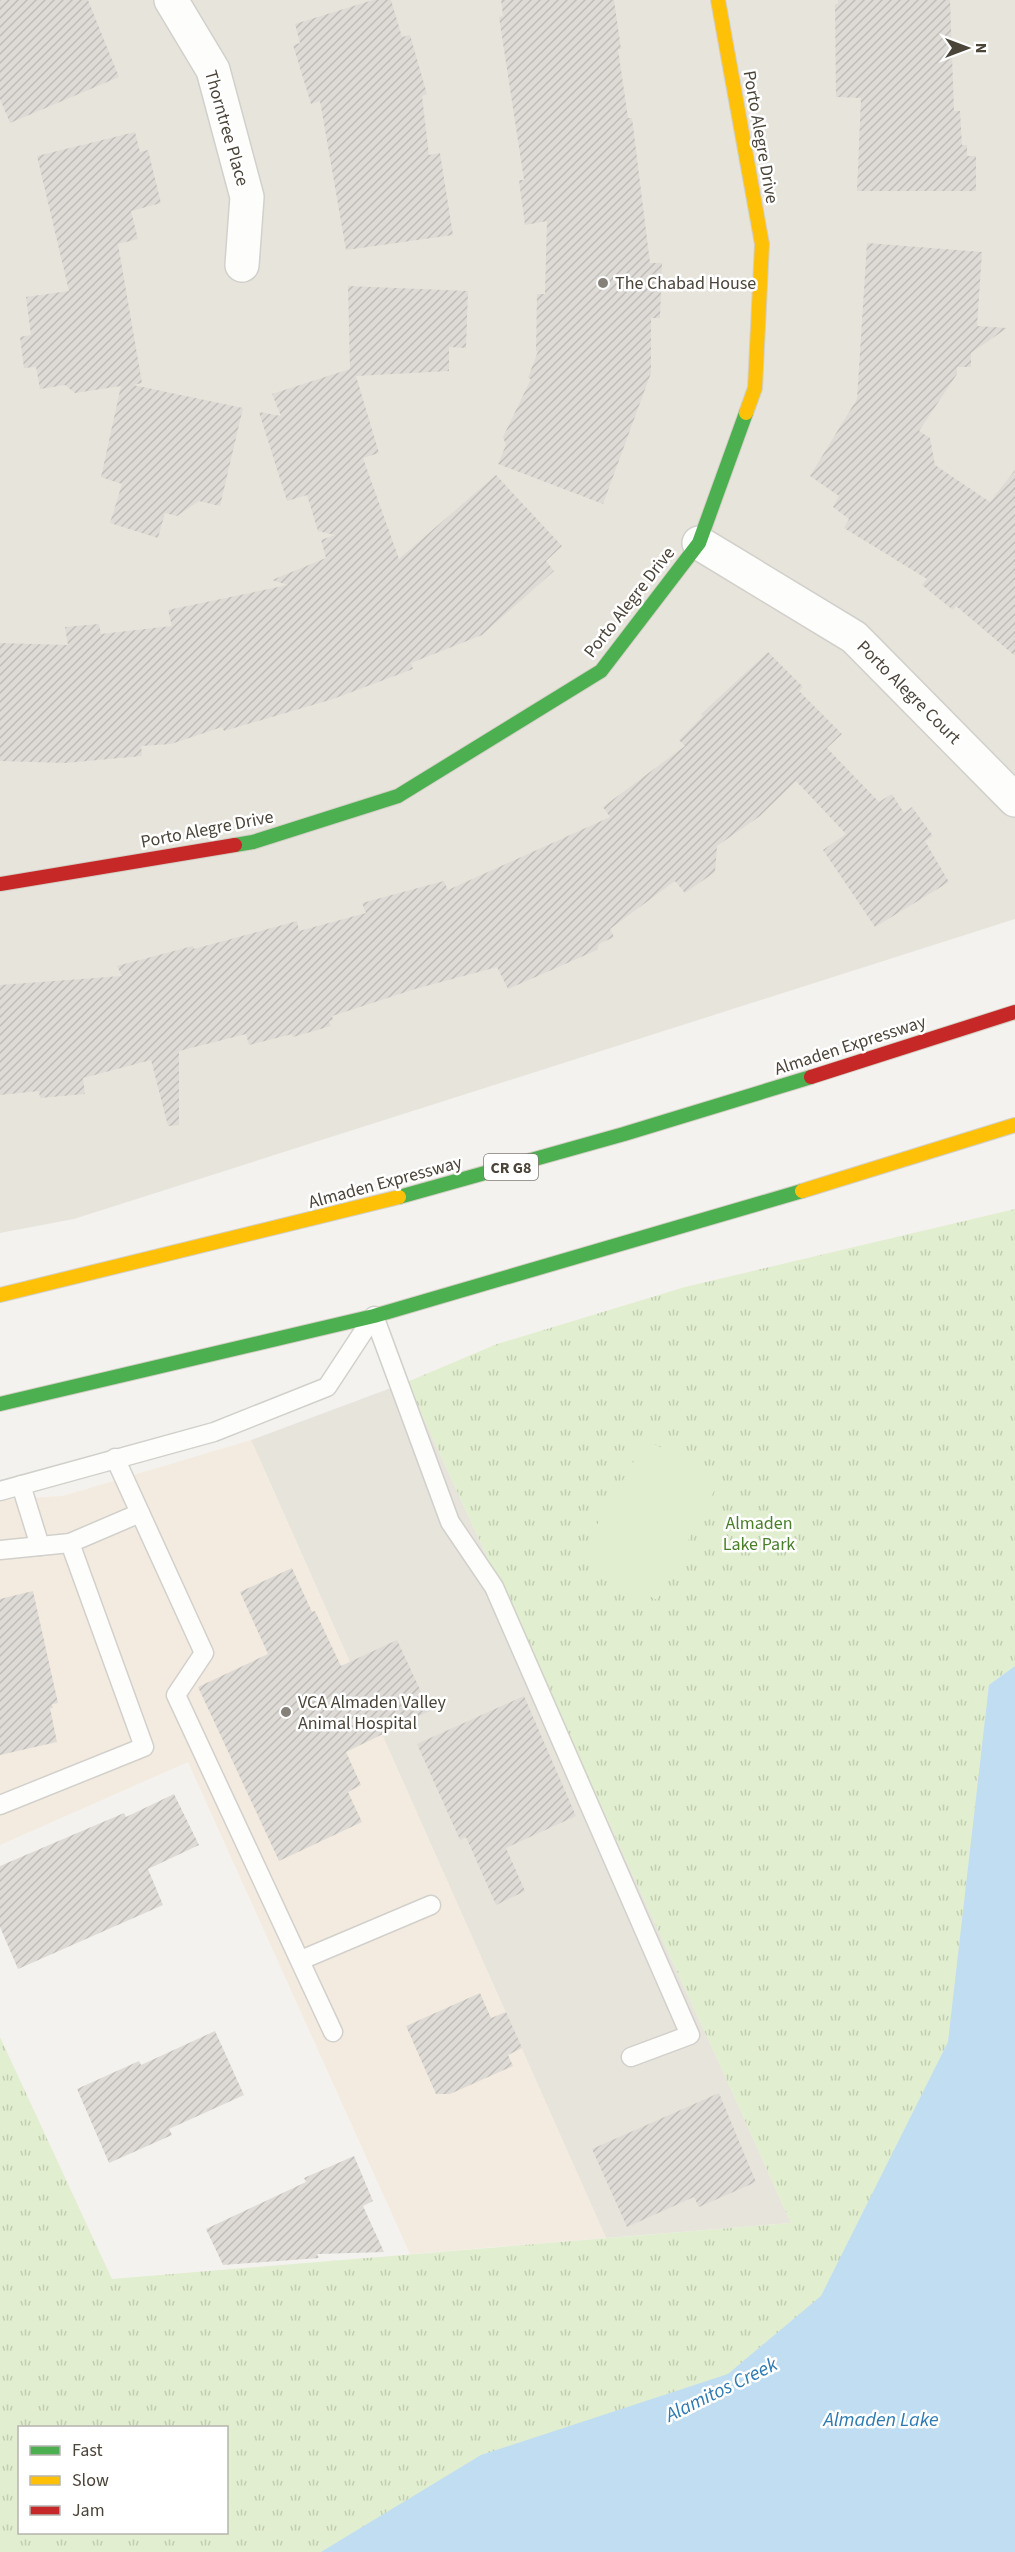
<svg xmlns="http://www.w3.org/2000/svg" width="1015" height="2552" viewBox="0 0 1015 2552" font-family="'Source Sans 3',sans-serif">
  <defs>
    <pattern id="grass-tufts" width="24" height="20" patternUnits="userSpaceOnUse" patternTransform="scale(1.5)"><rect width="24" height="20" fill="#e1eecf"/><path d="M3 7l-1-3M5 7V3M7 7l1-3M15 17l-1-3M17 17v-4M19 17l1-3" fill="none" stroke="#c3cdb2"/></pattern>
    <pattern id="building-hatch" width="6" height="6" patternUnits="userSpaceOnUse" patternTransform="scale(1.5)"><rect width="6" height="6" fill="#dedbd6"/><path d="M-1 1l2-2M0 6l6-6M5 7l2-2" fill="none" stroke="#c0bdb8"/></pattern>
  </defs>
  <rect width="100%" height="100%" fill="#f4f2ee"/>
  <g fill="#e7e4dc">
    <path d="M 0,0 L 1015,0 L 1015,919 L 74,1219 L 0,1233 Z"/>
    <path d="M 407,1382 L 726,2078 L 791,2223 L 606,2238 L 251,1440 Z"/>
  </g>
  <path fill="#f3ebdf" d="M 251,1440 L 606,2238 L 410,2254 L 188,1762 L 0,1845 L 0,1500 L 63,1496 Z"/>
  <path fill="url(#grass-tufts)" fill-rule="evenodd" d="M 1015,1209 L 1015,2552 L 0,2552 L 0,2037 L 112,2279 L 791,2223 L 726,2078 L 407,1382 L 497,1344 L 685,1287 ZM 20,2428 L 226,2428 L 226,2532 L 20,2532 Z"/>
  <path fill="#e1eecf" d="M 646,1440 L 721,1478 L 657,1600 L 578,1558 Z"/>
  <path fill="#c0ddf1" d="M 1015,1666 L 1015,2552 L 321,2552 L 481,2455 L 728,2374 L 821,2296 L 948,2042 L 989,1685 Z"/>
  <g fill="url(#building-hatch)">
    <path d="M 0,0 L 88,0 L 119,77 L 10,123 L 0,99 Z"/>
    <path d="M 373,0 L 391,0 L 402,37 L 410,35 L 427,94 L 422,96 L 429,155 L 440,153 L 453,235 L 346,250 L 320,101 L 311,104 L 293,45 L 300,43 L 295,24 Z"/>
    <path d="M 501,0 L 614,0 L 621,49 L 618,49 L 628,118 L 632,118 L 650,263 L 662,263 L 660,318 L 651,318 L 651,373 L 603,504 L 498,464 L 506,445 L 503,437 L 531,379 L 528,378 L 538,351 L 536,351 L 537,294 L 545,294 L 547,221 L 525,225 L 519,180 L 524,180 L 499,17 L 503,16 Z"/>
    <path d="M 838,0 L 950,0 L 954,111 L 960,111 L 962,145 L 967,145 L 967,156 L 976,156 L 976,191 L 857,191 L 861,98 L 836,97 L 835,4 L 838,4 Z"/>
    <path d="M 135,132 L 140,152 L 148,150 L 161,203 L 131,211 L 138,239 L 118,244 L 142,383 L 133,385 L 243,408 L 220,506 L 199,501 L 177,516 L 165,513 L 158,538 L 110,523 L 122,484 L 101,477 L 121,386 L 75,393 L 65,385 L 40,389 L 36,367 L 24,368 L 20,337 L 31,335 L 26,297 L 69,291 L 37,156 Z"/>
    <path d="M 867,243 L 982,252 L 977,326 L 1007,328 L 971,353 L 971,367 L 957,367 L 957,374 L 919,431 L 930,438 L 935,465 L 990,502 L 1015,470 L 1015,656 L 956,606 L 953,610 L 922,585 L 927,579 L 844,528 L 849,519 L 833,507 L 839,496 L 810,476 L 857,399 Z"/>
    <path d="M 348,286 L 468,291 L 466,348 L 449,347 L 449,371 L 356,376 L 379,453 L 363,458 L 399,559 L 496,475 L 562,546 L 546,561 L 554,571 L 482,635 L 411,663 L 413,669 L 333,699 L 224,731 L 222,727 L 171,744 L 141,746 L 142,756 L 65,763 L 0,761 L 0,643 L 68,645 L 65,627 L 99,624 L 101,634 L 172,626 L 168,610 L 288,585 L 272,580 L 326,558 L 321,540 L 335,535 L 318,531 L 307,495 L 287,501 L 259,412 L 281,416 L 272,394 L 350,369 Z"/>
    <path d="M 768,652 L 803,687 L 799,691 L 842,734 L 827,748 L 879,802 L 892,794 L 904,813 L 912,807 L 933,836 L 925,841 L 949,882 L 875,927 L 823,850 L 846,834 L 796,781 L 760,816 L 717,846 L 715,872 L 685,893 L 675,881 L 610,929 L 614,937 L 599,944 L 597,950 L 508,989 L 497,967 L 415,989 L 332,1016 L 333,1020 L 329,1021 L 331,1026 L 293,1037 L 292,1034 L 249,1045 L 246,1034 L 179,1051 L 179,1125 L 168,1126 L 151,1060 L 83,1078 L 85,1094 L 40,1098 L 39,1091 L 0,1095 L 0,985 L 122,976 L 117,966 L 193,946 L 194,949 L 297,921 L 299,931 L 366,913 L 362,903 L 444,881 L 448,890 L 610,817 L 603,807 L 685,746 L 679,740 L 703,716 L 701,714 Z"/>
    <path d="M 292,1568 L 312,1612 L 315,1611 L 341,1666 L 397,1640 L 430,1711 L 346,1752 L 361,1785 L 348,1792 L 362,1822 L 279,1861 L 198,1687 L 268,1654 L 240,1592 Z"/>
    <path d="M 33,1591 L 58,1703 L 52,1704 L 53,1708 L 50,1708 L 57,1742 L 0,1755 L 0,1599 Z"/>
    <path d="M 524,1696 L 576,1816 L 506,1848 L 525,1891 L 496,1905 L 466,1837 L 460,1840 L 417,1744 Z"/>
    <path d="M 174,1794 L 199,1845 L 148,1869 L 163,1905 L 18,1969 L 0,1927 L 0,1866 L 124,1813 L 126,1817 Z"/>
    <path d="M 480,1993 L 491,2018 L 506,2012 L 522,2048 L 508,2055 L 513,2066 L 450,2094 L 436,2094 L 406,2026 Z"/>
    <path d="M 215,2031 L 244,2095 L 169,2129 L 172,2135 L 109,2163 L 77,2089 L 139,2061 L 141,2065 Z"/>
    <path d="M 719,2093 L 756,2182 L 699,2207 L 694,2197 L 627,2227 L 592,2149 Z"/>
    <path d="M 354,2156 L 373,2201 L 363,2206 L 384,2252 L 317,2254 L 319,2258 L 223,2265 L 206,2229 L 306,2182 L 304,2178 Z"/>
  </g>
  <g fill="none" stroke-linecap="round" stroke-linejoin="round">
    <defs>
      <g id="lane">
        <path d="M 374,1316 L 450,1522 L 494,1587 L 690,2035 L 631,2057"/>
        <path d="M 115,1458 L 204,1653 L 176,1695 L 333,2032"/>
        <path d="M 21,1485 L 40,1546"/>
        <path d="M 0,1491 L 214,1432 L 327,1387 L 373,1317"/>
        <path d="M 0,1550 L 70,1543 L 140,1513"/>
        <path d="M 0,1805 L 144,1747 L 70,1543"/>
        <path d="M 301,1960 L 431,1905"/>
      </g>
      <g id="street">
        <path d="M 171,0 L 213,70 L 247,197 L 242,265"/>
        <path d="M 699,543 L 854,637 L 1015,800"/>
      </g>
      <g id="fast">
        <path d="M 235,845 L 253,842 L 398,796 L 601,671 L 699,543 L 746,413"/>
        <path d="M 399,1197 L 624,1134 L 811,1077"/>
        <path d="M 0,1404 L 374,1316 L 802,1191"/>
      </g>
      <g id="slow">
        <path d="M 718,0 L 762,244 L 755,388 L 746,413"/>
        <path d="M 802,1191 L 1015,1125"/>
        <path d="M 0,1295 L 399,1197"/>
      </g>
      <g id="jam">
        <path d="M 0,884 L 235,845"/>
        <path d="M 811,1077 L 1015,1012"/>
      </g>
    </defs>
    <use href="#lane" stroke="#d2d0cb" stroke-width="21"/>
    <use href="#street" stroke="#d2d0cb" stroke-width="36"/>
    <use href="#fast" stroke="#d3cfc5" stroke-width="16"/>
    <use href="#slow" stroke="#d3cfc5" stroke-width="16"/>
    <use href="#jam" stroke="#d3cfc5" stroke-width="16"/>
    <use href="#lane" stroke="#fdfdfc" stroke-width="18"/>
    <use href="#street" stroke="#fdfdfc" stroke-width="33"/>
    <use href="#fast" stroke="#4caf50" stroke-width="14"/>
    <use href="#slow" stroke="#ffc107" stroke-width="14"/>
    <use href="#jam" stroke="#c62828" stroke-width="14"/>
  </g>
  <g fill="#868178" stroke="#fff" stroke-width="2">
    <circle cx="603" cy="283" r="6"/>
    <circle cx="286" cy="1712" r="6"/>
  </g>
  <g text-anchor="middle" stroke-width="5" stroke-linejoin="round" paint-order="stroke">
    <rect fill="#fff" stroke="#817c74" stroke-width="1.5" x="484" y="1154" width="54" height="26" rx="4.5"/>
    <g font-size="16" font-weight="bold" fill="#4b4439">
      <text x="511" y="1173">CR G8</text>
    </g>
    <g font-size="18" fill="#4b4439" stroke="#fff">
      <text transform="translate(227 128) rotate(74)" y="6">Thorntree Place</text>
      <text transform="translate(761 137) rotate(80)" y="6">Porto Alegre Drive</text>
      <text transform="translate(629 602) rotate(-52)" y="6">Porto Alegre Drive</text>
      <text transform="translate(909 692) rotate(45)" y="6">Porto Alegre Court</text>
      <text transform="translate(207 829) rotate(-11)" y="6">Porto Alegre Drive</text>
      <text transform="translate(850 1045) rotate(-18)" y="6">Almaden Expressway</text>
      <text transform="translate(385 1182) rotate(-15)" y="6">Almaden Expressway</text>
    </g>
    <g font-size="18" fill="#4b4439" stroke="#fff" text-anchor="start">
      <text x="615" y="289">The Chabad House</text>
      <text x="298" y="1708">VCA Almaden Valley<tspan x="298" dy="21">Animal Hospital</tspan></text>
    </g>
    <g font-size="18" fill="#4a7f2a" stroke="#fff">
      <text x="759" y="1529">Almaden<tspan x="759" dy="21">Lake Park</tspan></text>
    </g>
    <g font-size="20" font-style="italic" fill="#2e7ab2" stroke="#fff">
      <text transform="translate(721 2389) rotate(-26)" y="7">Alamitos Creek</text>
      <text x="881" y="2426">Almaden Lake</text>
    </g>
  </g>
  <rect x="18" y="2426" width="210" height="108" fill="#ffffff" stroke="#b7b4b0" stroke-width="1.5"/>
  <rect x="30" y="2446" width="30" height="9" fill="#4caf50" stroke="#b7b4b0" stroke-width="1.5"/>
  <text x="72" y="2456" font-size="18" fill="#4b4439">Fast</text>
  <rect x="30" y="2476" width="30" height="9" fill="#ffc107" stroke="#b7b4b0" stroke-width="1.5"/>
  <text x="72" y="2486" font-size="18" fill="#4b4439">Slow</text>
  <rect x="30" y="2506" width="30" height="9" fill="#c62828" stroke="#b7b4b0" stroke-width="1.5"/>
  <text x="72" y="2516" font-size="18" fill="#4b4439">Jam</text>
  <g transform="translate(967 48) rotate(90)" stroke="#ffffff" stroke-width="4.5" paint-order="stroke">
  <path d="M0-4.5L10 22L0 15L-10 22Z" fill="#4b4439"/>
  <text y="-9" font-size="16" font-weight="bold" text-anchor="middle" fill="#4b4439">N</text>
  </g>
</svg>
